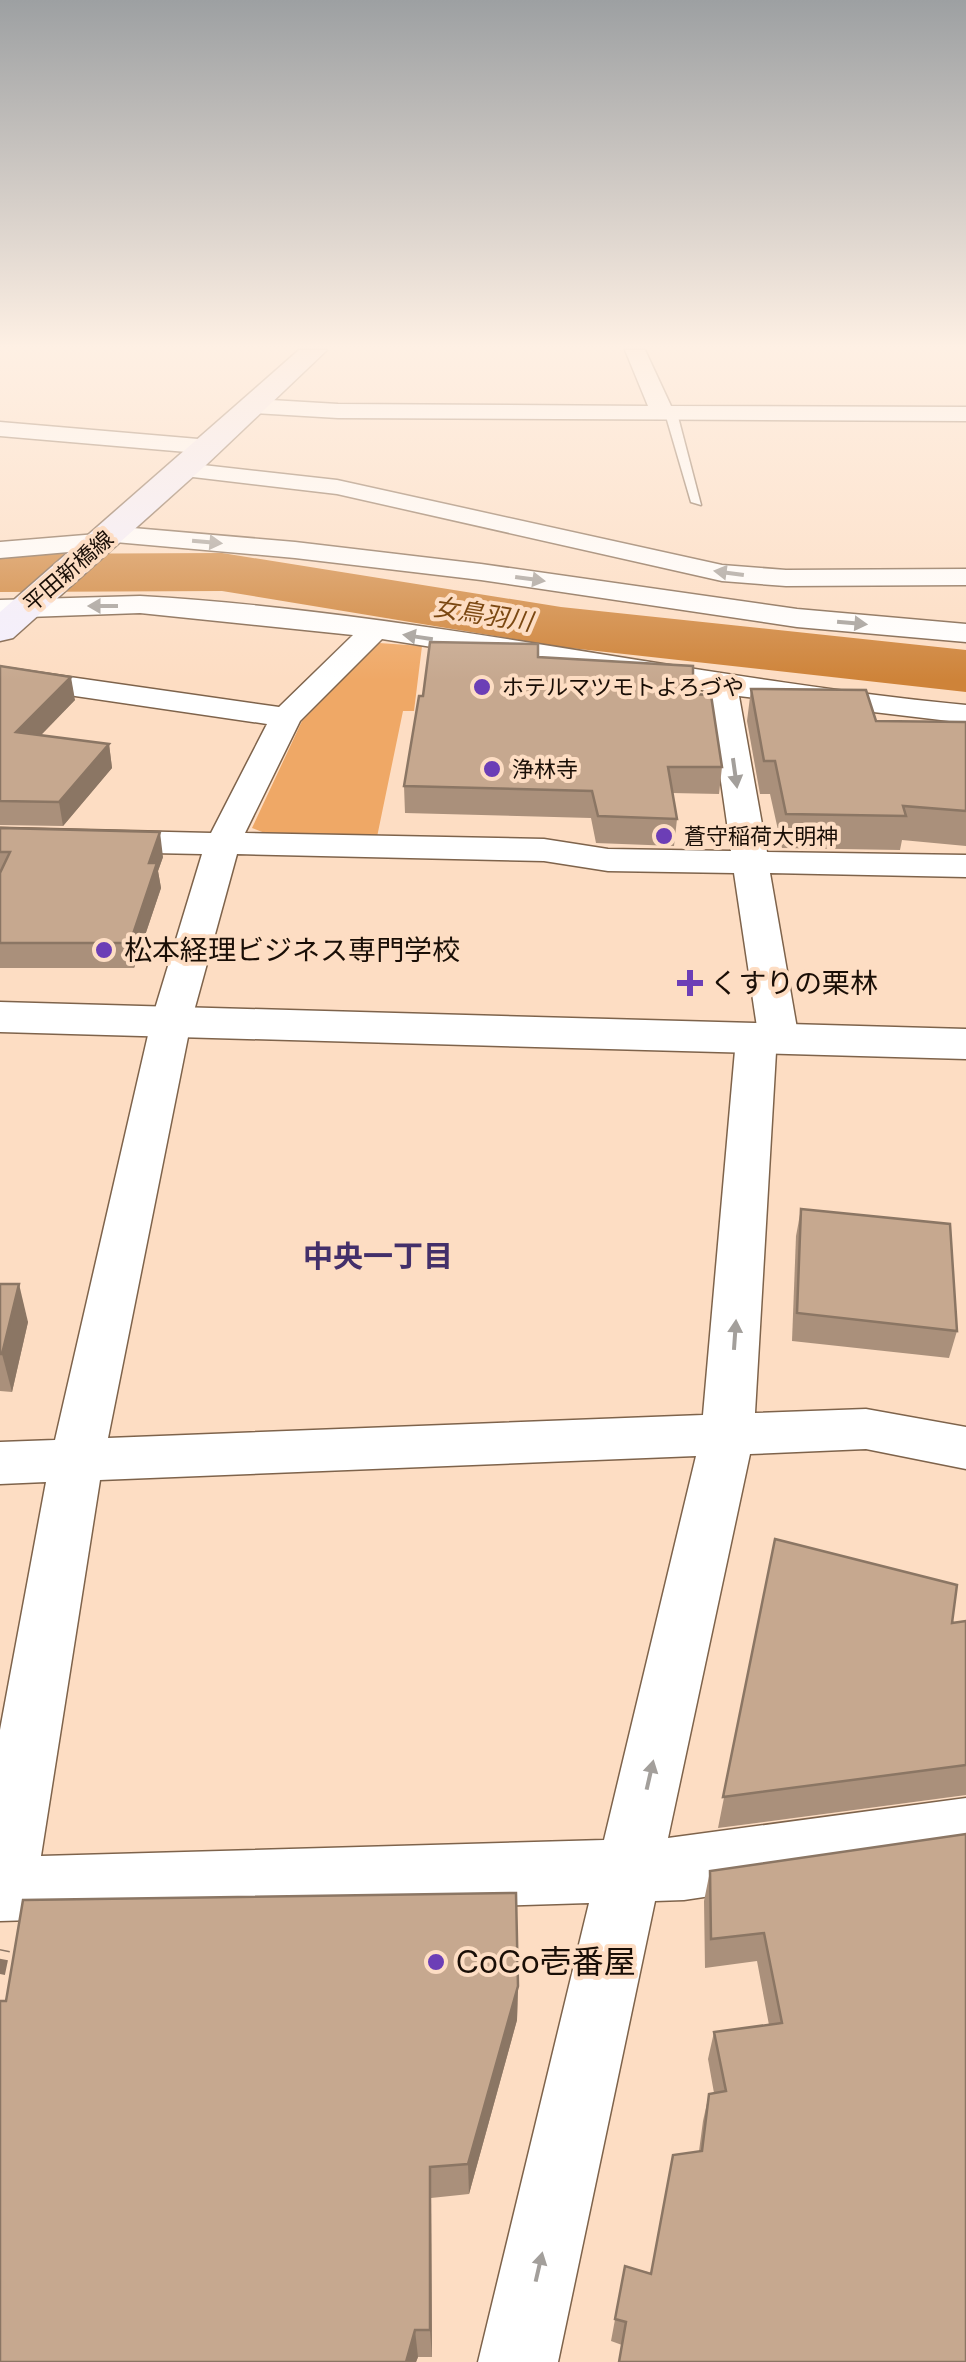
<svg xmlns="http://www.w3.org/2000/svg" width="966" height="2362" viewBox="0 0 966 2362" font-family="'DM Sans','Noto Sans JP',sans-serif">
  <rect width="100%" height="100%" fill="#fdddc3"/>
  <path fill="#efa866" d="M 379,643 L 422,646 L 414,711 L 403,711 L 377,837 L 270,835 L 252,828 L 302,721 Z"/>
  <g fill="none" stroke-linecap="round" stroke-linejoin="round">
    <path fill="#ce8339" fill-rule="evenodd" d="M 222,553 L 561,607 L 966,650 L 966,692 L 561,647 L 222,591 L 0,592 L 0,554 Z"/>
    <defs>
      <path id="service" d="M 671,410 L 677,413 L 701,505 L 691,502 L 665,413 Z"/>
      <g id="minor">
        <path d="M 625,350 L 645,350 L 671,406 L 966,407 L 966,421 L 338,418 L 254,413 L 243,406 L 254,399 L 338,404 L 648,406 Z"/>
        <path d="M 0,422 L 210,440 L 222,447 L 210,454 L 0,436 Z"/>
        <path d="M 185,463 L 337,480 L 722,565 L 786,570 L 966,569 L 966,585 L 786,586 L 722,581 L 337,494 L 176,475 L 173,470 Z"/>
        <path d="M 110,526 L 295,542 L 481,564 L 797,609 L 966,624 L 966,642 L 797,627 L 481,580 L 295,558 L 115,542 L 103,549 L 0,558 L 0,542 L 97,534 Z"/>
        <path d="M 140,596 C 418,612 690,678 966,705 L 966,723 L 739,696 L 767,852 L 966,855 L 966,877 L 770,873 L 799,1040 L 793,1049 L 776,1052 L 755,1413 L 866,1409 L 966,1427 L 966,1469 L 866,1449 L 750,1454 L 668,1838 L 966,1798 L 966,1858 L 684,1900 L 655,1901 L 558,2362 L 478,2362 L 589,1903 L 0,1921 L 0,1730 L 46,1482 L 0,1484 L 0,1442 L 55,1440 L 151,1022 L 202,854 L 0,850 L 0,828 L 211,833 L 267,724 L 0,685 L 0,667 L 279,707 L 353,635 L 140,613 L 0,618 L 0,600 ZM 382,639 L 708,691 L 731,851 L 608,849 L 544,839 L 245,833 L 300,721 ZM 237,854 L 544,861 L 608,871 L 734,873 L 757,1027 L 742,1030 L 736,1039 L 703,1415 L 108,1438 L 191,1022 ZM 696,1456 L 604,1840 L 41,1856 L 100,1480 Z"/>
      </g>
      <path id="tertiary" d="M 0,1002 L 966,1029 L 966,1059 L 0,1032 Z"/>
      <path id="secondary" d="M 299,350 L 327,350 L 205,466 L 13,638 L 0,641 L 0,612 Z"/>
    </defs>
    <use href="#service" stroke="#7e634b" stroke-width="3"/>
    <use href="#minor" stroke="#7e634b" stroke-width="3"/>
    <use href="#tertiary" stroke="#7e634b" stroke-width="3"/>
    <use href="#secondary" stroke="#7e634b" stroke-width="3"/>
    <path stroke="#8d7766" stroke-width="10" stroke-dasharray="15 8" stroke-linecap="butt" d="M 0,1974 L 5,1950"/>
    <use href="#service" fill="#fff" fill-rule="evenodd"/>
    <use href="#minor" fill="#fff" fill-rule="evenodd"/>
    <use href="#tertiary" fill="#fff" fill-rule="evenodd"/>
    <use href="#secondary" fill="#f3effe" fill-rule="evenodd"/>
  </g>
  <g fill="#aa907b">
    <path d="M 538,657 L 693,694 L 722,767 L 719,794 L 672,793 L 677,819 L 674,846 L 596,843 L 591,818 L 405,813 L 404,786 L 423,696 Z"/>
    <path d="M 0,666 L 75,700 L 40,735 L 109,744 L 112,768 L 63,826 L 0,825 Z"/>
    <path d="M 751,689 L 876,721 L 966,722 L 966,846 L 902,840 L 900,850 L 782,848 L 770,794 L 760,794 L 747,721 Z"/>
    <path d="M 0,828 L 163,857 L 158,871 L 161,888 L 134,968 L 0,968 Z"/>
    <path d="M 801,1209 L 957,1331 L 949,1358 L 792,1341 L 796,1236 Z"/>
    <path d="M 0,1284 L 28,1322 L 12,1392 L 0,1391 Z"/>
    <path d="M 775,1539 L 952,1623 L 966,1621 L 966,1795 L 718,1828 Z"/>
    <path d="M 966,1834 L 622,2345 L 611,2341 L 625,2266 L 651,2273 L 699,2151 L 703,2121 L 709,2094 L 714,2093 L 708,2059 L 714,2032 L 769,2025 L 757,1961 L 705,1968 L 704,1901 L 710,1871 Z"/>
    <path d="M 518,1986 L 517,2020 L 469,2194 L 431,2198 L 432,2357 L 418,2357 L 416,2362 L 0,2362 Z"/>
  </g>
  <g fill="#8b7664">
    <path d="M 71,677 L 75,700 L 21,756 L 16,732 Z"/>
    <path d="M 109,744 L 112,768 L 63,826 L 59,802 Z"/>
    <path d="M 160,832 L 163,857 L 158,871 L 161,888 L 134,968 L 130,943 L 149,863 Z"/>
    <path d="M 19,1284 L 28,1322 L 12,1392 L 2,1354 Z"/>
    <path d="M 518,1986 L 517,2020 L 469,2194 L 468,2164 Z"/>
    <path d="M 430,2167 L 431,2198 L 432,2357 L 430,2330 Z"/>
    <path d="M 415,2330 L 418,2357 L 416,2362 L 406,2362 Z"/>
  </g>
  <g fill="#c6a88f" stroke="#8b7664" stroke-width="2.5">
    <path d="M 430,642 L 538,644 L 538,657 L 693,666 L 693,694 L 711,695 L 722,767 L 668,767 L 677,819 L 598,816 L 592,791 L 404,786 L 419,696 L 423,696 Z"/>
    <path d="M 0,666 L 71,677 L 16,732 L 109,744 L 59,802 L 0,801 Z"/>
    <path d="M 751,689 L 866,690 L 876,721 L 966,722 L 966,811 L 903,806 L 906,816 L 786,814 L 775,761 L 764,761 Z"/>
    <path d="M 0,828 L 160,832 L 149,863 L 157,863 L 130,943 L 0,943 L 0,873 L 10,852 L 0,852 Z"/>
    <path d="M 801,1209 L 950,1224 L 957,1331 L 797,1313 Z"/>
    <path d="M 0,1284 L 19,1284 L 2,1354 L 0,1354 Z"/>
    <path d="M 775,1539 L 957,1585 L 952,1623 L 966,1621 L 966,1765 L 723,1797 Z"/>
    <path d="M 966,1834 L 966,2362 L 619,2362 L 626,2322 L 615,2319 L 625,2266 L 651,2274 L 673,2155 L 702,2151 L 709,2094 L 726,2091 L 714,2032 L 782,2023 L 764,1933 L 711,1939 L 710,1871 Z"/>
    <path d="M 516,1893 L 518,1986 L 468,2164 L 430,2167 L 430,2330 L 415,2330 L 406,2362 L 0,2362 L 0,2001 L 6,2001 L 23,1900 Z"/>
  </g>
  <defs><path id="oneway-solid" d="M-6-.8H1V-3.2L6.5 0L1 3.2V.8H-6Z" transform="scale(2.5)"/></defs>
  <g fill="#a39f9b">
    <use href="#oneway-solid" transform="translate(207 542) rotate(5)"/>
    <use href="#oneway-solid" transform="translate(729 573) rotate(-172)"/>
    <use href="#oneway-solid" transform="translate(530 579) rotate(8)"/>
    <use href="#oneway-solid" transform="translate(103 606) rotate(180)"/>
    <use href="#oneway-solid" transform="translate(852 623) rotate(5)"/>
    <use href="#oneway-solid" transform="translate(418 637) rotate(-171)"/>
    <use href="#oneway-solid" transform="translate(735 773) rotate(82)"/>
    <use href="#oneway-solid" transform="translate(735 1335) rotate(-86)"/>
    <use href="#oneway-solid" transform="translate(650 1775) rotate(-77)"/>
    <use href="#oneway-solid" transform="translate(539 2267) rotate(-77)"/>
  </g>
  <linearGradient id="sky" x2="0" y2="1"><stop stop-color="#9da0a2"/><stop offset="0.51" stop-color="#fef0e4"/><stop offset="1" stop-color="#fef0e4" stop-opacity="0"/></linearGradient>
  <rect width="966" height="680" fill="url(#sky)"/>
  <g fill="#6c3eb6" stroke="#fdddc3" stroke-width="4">
    <circle cx="482" cy="687" r="10"/>
    <circle cx="492" cy="769" r="10"/>
    <circle cx="664" cy="836" r="10"/>
    <circle cx="104" cy="950" r="10"/>
    <path d="M685 968h10v10h10v10h-10v10h-10v-10h-10v-10h10z"/>
    <circle cx="436" cy="1962" r="10"/>
  </g>
  <g text-anchor="middle" stroke-width="8" stroke-linejoin="round" paint-order="stroke">
    <g font-size="22" fill="#190e06" stroke="#fdddc3">
      <text transform="translate(68 571) rotate(-41)" y="8">平田新橋線</text>
    </g>
    <g font-size="22" fill="#190e06" stroke="#fdddc3" text-anchor="start">
      <text x="502" y="695">ホテルマツモトよろづや</text>
      <text x="512" y="777">浄林寺</text>
      <text x="684" y="844">蒼守稲荷大明神</text>
    </g>
    <g font-size="25" font-style="italic" fill="#7b4812" stroke="#fdddc3">
      <text transform="translate(483 614) rotate(9)" y="9">女鳥羽川</text>
    </g>
    <g font-size="28" fill="#190e06" stroke="#fdddc3" text-anchor="start">
      <text x="124" y="960">松本経理ビジネス専門学校</text>
      <text x="710" y="993">くすりの栗林</text>
    </g>
    <g font-size="30" font-weight="bold" fill="#432f6a" stroke="#fdddc3">
      <text x="378" y="1267">中央一丁目</text>
    </g>
    <g font-size="32" fill="#190e06" stroke="#fdddc3" text-anchor="start">
      <text x="456" y="1973">CoCo壱番屋</text>
    </g>
  </g>
</svg>
